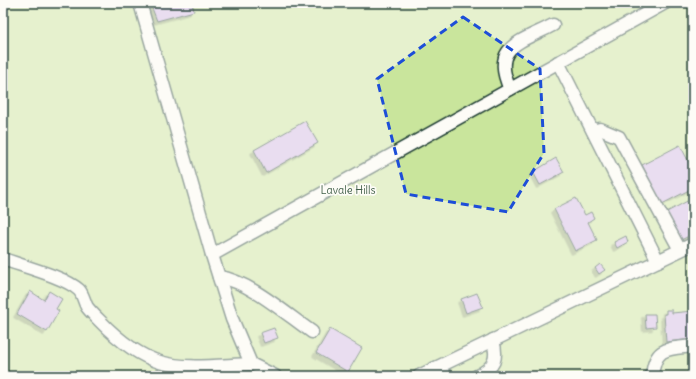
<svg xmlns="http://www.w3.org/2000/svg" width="696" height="379" viewBox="0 0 696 379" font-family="Delius,sans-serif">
  <defs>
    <filter id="shadow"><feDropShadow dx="-3.5" dy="3.5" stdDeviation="0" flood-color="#0004"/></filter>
  </defs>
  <rect width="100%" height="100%" fill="#fdfcf7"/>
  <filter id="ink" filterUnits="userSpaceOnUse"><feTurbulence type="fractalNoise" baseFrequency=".025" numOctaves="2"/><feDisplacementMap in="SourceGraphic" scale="8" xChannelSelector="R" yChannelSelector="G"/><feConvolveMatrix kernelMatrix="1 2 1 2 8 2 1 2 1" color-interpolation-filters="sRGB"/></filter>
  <g filter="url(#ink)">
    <rect fill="#c9e59c" stroke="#749168" x="3" y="3" width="690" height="373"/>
    <g fill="#d1b8e6" stroke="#1f3d34" filter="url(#shadow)">
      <path d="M 150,3 L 192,3 L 194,11 L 157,21 Z"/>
      <path d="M 305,121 L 318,143 L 266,173 L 254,150 Z"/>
      <path d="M 680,145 L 693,170 L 693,188 L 662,204 L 642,165 Z"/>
      <path d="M 556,158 L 564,172 L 540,185 L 533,172 Z"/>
      <path d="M 576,198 L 585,215 L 591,212 L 594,218 L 588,222 L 597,240 L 575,251 L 554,209 Z"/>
      <path d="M 693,198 L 693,234 L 679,241 L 665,213 Z"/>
      <path d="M 626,236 L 628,242 L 617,248 L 614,242 Z"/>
      <path d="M 600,264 L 605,270 L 599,274 L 595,268 Z"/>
      <path d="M 30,291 L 44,300 L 49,291 L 62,299 L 56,309 L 59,311 L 47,332 L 17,314 Z"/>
      <path d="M 477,293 L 483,307 L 466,313 L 461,299 Z"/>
      <path d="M 666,310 L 672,310 L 672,313 L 693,311 L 693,339 L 666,342 L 664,314 L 666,314 Z"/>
      <path d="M 645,314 L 655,314 L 656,327 L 646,328 Z"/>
      <path d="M 274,328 L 278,338 L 264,343 L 260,333 Z"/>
      <path d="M 330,329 L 362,348 L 348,372 L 316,353 Z"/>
    </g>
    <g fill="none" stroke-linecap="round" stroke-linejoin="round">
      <defs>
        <g id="minor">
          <path d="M 140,3 L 212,255 L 665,3"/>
          <path d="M 558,62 L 658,261"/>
          <path d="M 510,89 C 490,46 521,42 553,25"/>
          <path d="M 593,131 L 600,129 L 619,137 L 680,250"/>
          <path d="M 212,255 L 232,319 L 251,364 L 275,376"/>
          <path d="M 3,259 C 22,266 65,277 79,290 C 83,294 84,302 87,307 C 90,311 95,316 99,320 C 153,376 180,367 251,364"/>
          <path d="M 219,277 C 249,281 286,314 312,332"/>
          <path d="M 435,368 L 447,376"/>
          <path d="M 419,376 L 693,244"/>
          <path d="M 477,376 C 495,367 498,359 493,340"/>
          <path d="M 652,376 C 655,346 668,349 693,346"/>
        </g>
      </defs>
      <use href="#minor" stroke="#1f3d34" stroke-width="15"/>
      <use href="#minor" stroke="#fdfcf7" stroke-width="12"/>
    </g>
  </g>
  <path d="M0 0H696V379H0ZM 463,17 L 540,69 L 544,153 L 508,212 L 406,194 L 377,79 Z" fill="#fdfcf7" fill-opacity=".55" fill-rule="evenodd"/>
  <path fill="none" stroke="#1d4ed8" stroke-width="3" stroke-dasharray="8 5" stroke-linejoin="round" d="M 463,17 L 540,69 L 544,153 L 508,212 L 406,194 L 377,79 Z"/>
  <g text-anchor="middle" stroke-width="3.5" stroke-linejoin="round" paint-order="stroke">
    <g font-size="11" fill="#415f49" stroke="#fdfcf7">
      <text x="348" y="194">Lavale Hills</text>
    </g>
  </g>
  <rect width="696" height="379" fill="none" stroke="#fdfcf7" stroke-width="16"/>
  <rect x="8" y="8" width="680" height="363" fill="none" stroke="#1f3d34" stroke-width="1.5" filter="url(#ink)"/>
</svg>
